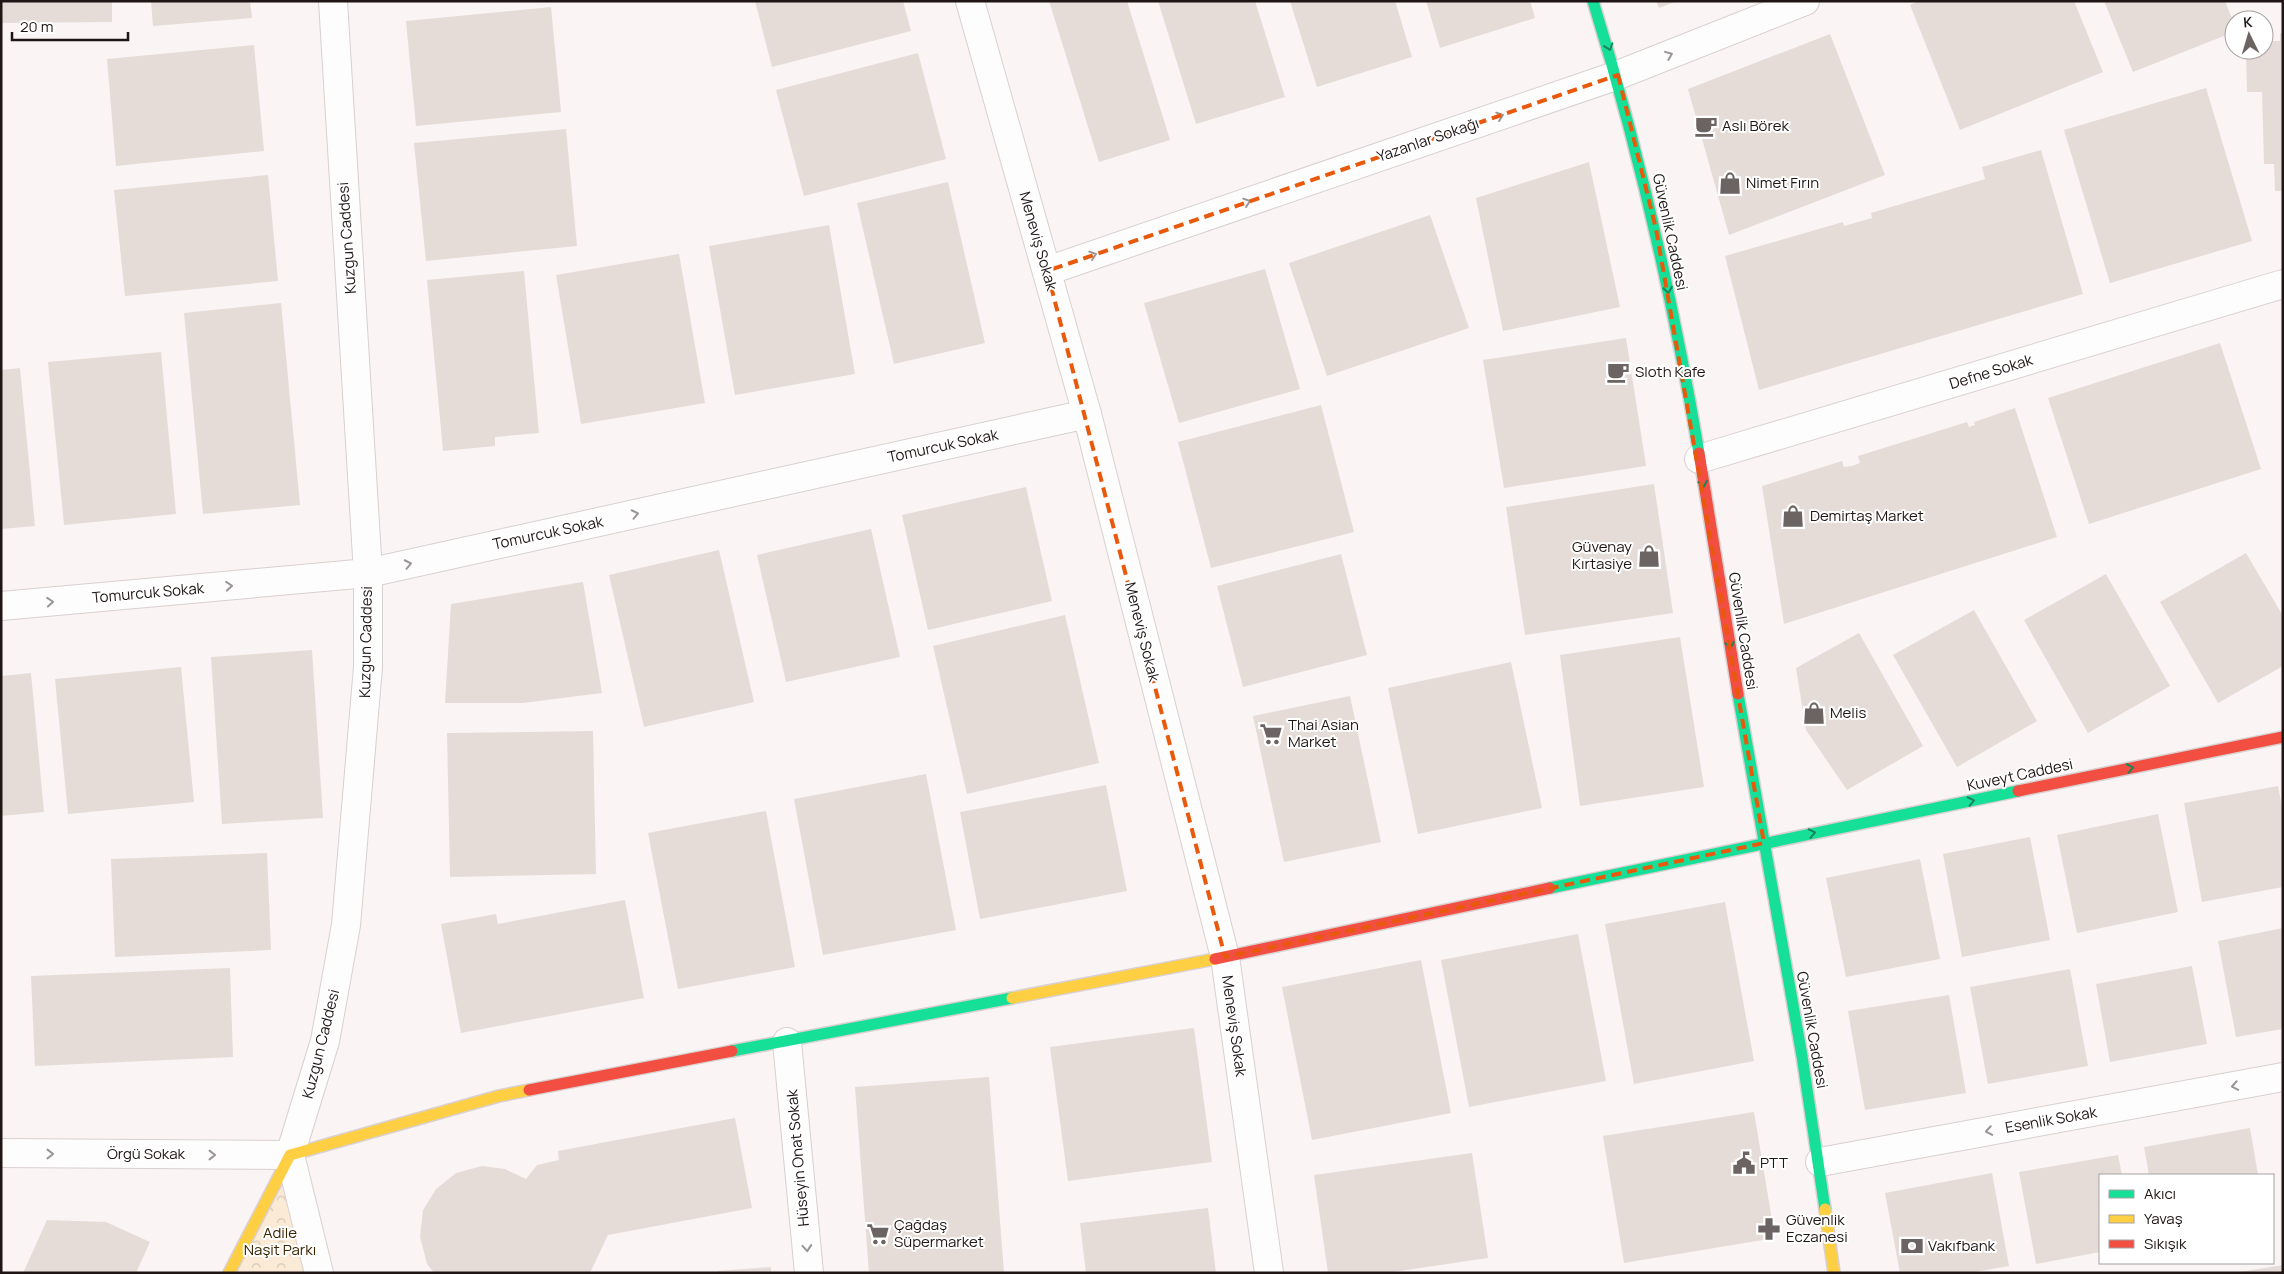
<svg xmlns="http://www.w3.org/2000/svg" width="2284" height="1274" viewBox="0 0 2284 1274" font-family="Manrope,sans-serif">
  <defs>
    <pattern id="park-crowns" width="20" height="18" patternUnits="userSpaceOnUse" patternTransform="scale(1.25)"><rect width="20" height="18" fill="#faead6"/><path d="M2 6a3 3 0 1 1 6 0M12 15a3 3 0 1 1 6 0" fill="none" stroke="#d6c8b7"/></pattern>
  </defs>
  <rect width="100%" height="100%" fill="#faf4f4"/>
  <path fill="url(#park-crowns)" d="M 290,1155 L 319,1273 L 229,1273 Z"/>
  <g fill="#e6dcd7">
    <path d="M 1,1 L 112,1 L 112,22 L 1,23 Z"/>
    <path d="M 151,1 L 250,1 L 252,18 L 153,26 Z"/>
    <path d="M 755,1 L 903,1 L 911,31 L 772,67 Z"/>
    <path d="M 1049,1 L 1127,1 L 1170,140 L 1099,162 Z"/>
    <path d="M 1158,1 L 1255,1 L 1285,97 L 1196,124 Z"/>
    <path d="M 1290,1 L 1395,1 L 1412,57 L 1317,87 Z"/>
    <path d="M 1426,1 L 1530,1 L 1535,18 L 1440,48 Z"/>
    <path d="M 1656,1 L 1677,1 L 1659,8 Z"/>
    <path d="M 1918,1 L 2074,1 L 2103,72 L 1960,130 L 1910,5 Z"/>
    <path d="M 2104,1 L 2225,1 L 2234,23 L 2234,32 L 2133,72 Z"/>
    <path d="M 551,7 L 561,112 L 416,126 L 406,21 Z"/>
    <path d="M 2280,33 L 2283,33 L 2283,191 L 2275,191 L 2274,164 L 2264,164 L 2262,92 L 2247,92 L 2246,50 L 2264,50 L 2264,41 L 2280,41 Z"/>
    <path d="M 1830,34 L 1885,175 L 1729,235 L 1688,89 Z"/>
    <path d="M 254,45 L 264,151 L 116,166 L 107,59 Z"/>
    <path d="M 918,53 L 946,159 L 804,196 L 776,90 Z"/>
    <path d="M 2206,88 L 2252,241 L 2110,283 L 2064,130 Z"/>
    <path d="M 566,129 L 577,246 L 426,261 L 414,143 Z"/>
    <path d="M 2041,150 L 2083,294 L 1759,390 L 1725,256 L 1843,222 L 1844,226 L 1872,218 L 1871,213 L 1985,179 L 1982,167 Z"/>
    <path d="M 1589,162 L 1620,307 L 1503,331 L 1476,198 Z"/>
    <path d="M 268,175 L 278,281 L 125,296 L 114,190 Z"/>
    <path d="M 948,182 L 985,343 L 894,364 L 857,203 Z"/>
    <path d="M 1430,215 L 1469,328 L 1327,376 L 1289,263 Z"/>
    <path d="M 829,225 L 855,374 L 735,395 L 709,246 Z"/>
    <path d="M 679,254 L 705,403 L 581,424 L 556,275 Z"/>
    <path d="M 1265,269 L 1300,389 L 1179,423 L 1144,303 Z"/>
    <path d="M 524,271 L 539,433 L 495,437 L 495,446 L 443,451 L 427,280 Z"/>
    <path d="M 281,303 L 300,505 L 203,514 L 184,313 Z"/>
    <path d="M 1626,338 L 1646,466 L 1504,488 L 1483,360 Z"/>
    <path d="M 2220,343 L 2261,469 L 2089,524 L 2048,398 Z"/>
    <path d="M 161,352 L 176,514 L 64,525 L 48,362 Z"/>
    <path d="M 20,368 L 35,526 L 1,529 L 1,370 Z"/>
    <path d="M 1321,405 L 1354,532 L 1211,568 L 1178,442 Z"/>
    <path d="M 2015,408 L 2057,537 L 1784,624 L 1762,486 L 1842,461 L 1844,467 L 1852,466 L 1860,463 L 1858,456 L 1967,422 L 1969,427 L 1975,425 L 1974,422 Z"/>
    <path d="M 1654,484 L 1673,613 L 1525,635 L 1506,507 Z"/>
    <path d="M 1026,487 L 1052,601 L 928,630 L 902,515 Z"/>
    <path d="M 871,529 L 900,657 L 786,682 L 757,555 Z"/>
    <path d="M 719,550 L 754,702 L 644,727 L 609,575 Z"/>
    <path d="M 2246,553 L 2283,616 L 2283,666 L 2218,703 L 2160,602 Z"/>
    <path d="M 1341,554 L 1367,655 L 1243,687 L 1217,586 Z"/>
    <path d="M 2106,574 L 2170,686 L 2088,733 L 2024,620 Z"/>
    <path d="M 583,582 L 602,693 L 523,703 L 445,703 L 451,604 Z"/>
    <path d="M 1974,610 L 2037,721 L 1957,767 L 1893,655 Z"/>
    <path d="M 1065,615 L 1099,763 L 967,794 L 933,646 Z"/>
    <path d="M 1859,633 L 1923,746 L 1847,790 L 1806,730 L 1796,668 Z"/>
    <path d="M 1680,637 L 1704,787 L 1580,806 L 1560,655 Z"/>
    <path d="M 312,650 L 323,818 L 222,824 L 211,657 Z"/>
    <path d="M 1511,662 L 1542,808 L 1418,834 L 1388,688 Z"/>
    <path d="M 181,667 L 194,802 L 68,814 L 55,679 Z"/>
    <path d="M 31,673 L 44,812 L 1,816 L 1,676 Z"/>
    <path d="M 1350,696 L 1381,842 L 1284,862 L 1253,716 Z"/>
    <path d="M 593,731 L 596,874 L 450,877 L 447,733 Z"/>
    <path d="M 926,774 L 956,930 L 823,955 L 794,799 Z"/>
    <path d="M 1106,785 L 1127,891 L 980,919 L 960,812 Z"/>
    <path d="M 2278,786 L 2283,812 L 2283,887 L 2202,902 L 2184,803 Z"/>
    <path d="M 766,811 L 795,967 L 678,989 L 648,833 Z"/>
    <path d="M 2158,814 L 2178,912 L 2077,933 L 2057,835 Z"/>
    <path d="M 2030,837 L 2050,940 L 1962,957 L 1943,854 Z"/>
    <path d="M 267,853 L 271,950 L 115,957 L 111,859 Z"/>
    <path d="M 1920,859 L 1940,959 L 1846,977 L 1826,878 Z"/>
    <path d="M 625,900 L 644,998 L 461,1033 L 441,924 L 496,914 L 498,924 Z"/>
    <path d="M 1725,902 L 1754,1061 L 1634,1084 L 1605,924 Z"/>
    <path d="M 2283,928 L 2283,1029 L 2236,1037 L 2218,941 Z"/>
    <path d="M 1578,934 L 1606,1081 L 1469,1107 L 1441,960 Z"/>
    <path d="M 1421,960 L 1451,1113 L 1312,1140 L 1282,987 Z"/>
    <path d="M 2192,966 L 2207,1044 L 2110,1062 L 2096,984 Z"/>
    <path d="M 230,968 L 233,1057 L 35,1066 L 31,976 Z"/>
    <path d="M 2070,969 L 2088,1066 L 1988,1084 L 1970,987 Z"/>
    <path d="M 1949,995 L 1966,1093 L 1865,1110 L 1848,1011 Z"/>
    <path d="M 1194,1028 L 1212,1162 L 1068,1181 L 1050,1047 Z"/>
    <path d="M 989,1077 L 1004,1273 L 869,1273 L 855,1087 Z"/>
    <path d="M 1754,1112 L 1775,1238 L 1624,1263 L 1603,1136 Z"/>
    <path d="M 735,1118 L 752,1208 L 608,1235 L 590,1273 L 434,1273 L 427,1264 L 420,1237 L 423,1210 L 436,1189 L 456,1173 L 482,1166 L 505,1169 L 526,1179 L 537,1165 L 559,1160 L 558,1151 Z"/>
    <path d="M 2250,1128 L 2258,1175 L 2149,1175 L 2144,1147 Z"/>
    <path d="M 1472,1153 L 1488,1258 L 1386,1273 L 1328,1273 L 1314,1175 Z"/>
    <path d="M 2118,1155 L 2122,1175 L 2100,1175 L 2100,1252 L 2036,1264 L 2019,1172 Z"/>
    <path d="M 1992,1173 L 2009,1266 L 1969,1273 L 1900,1273 L 1885,1193 Z"/>
    <path d="M 1208,1208 L 1216,1273 L 1086,1273 L 1080,1223 Z"/>
    <path d="M 47,1220 L 106,1222 L 150,1242 L 136,1273 L 23,1273 Z"/>
    <path d="M 2283,1265 L 2283,1273 L 2240,1273 L 2240,1272 Z"/>
    <path d="M 771,1267 L 771,1273 L 718,1273 L 718,1271 Z"/>
  </g>
  <g fill="none" stroke-linecap="round" stroke-linejoin="round">
    <defs>
      <g id="street">
        <path d="M 970,1 L 1087,414 L 1225,957 L 1269,1273"/>
        <path d="M 1047,271 L 1618,75 L 1805,1"/>
        <path d="M 1699,459 L 2283,284"/>
        <path d="M 1,606 L 368,573 L 1087,414"/>
        <path d="M 787,1042 L 809,1273"/>
        <path d="M 1,1153 L 290,1155"/>
        <path d="M 1820,1162 L 2283,1077"/>
        <path d="M 319,1273 L 290,1155 L 325,1041 L 346,925 L 368,667 L 368,573 L 333,1"/>
      </g>
      <g id="fast">
        <path d="M 1593,1 C 1639,150 1673,300 1699,453"/>
        <path d="M 1738,694 L 1802,1056 L 1825,1209"/>
        <path d="M 1550,888 L 2018,791"/>
        <path d="M 732,1051 L 1012,998"/>
      </g>
      <g id="slow">
        <path d="M 1012,998 L 1215,959"/>
        <path d="M 1825,1209 L 1834,1273"/>
        <path d="M 229,1273 L 290,1155 L 499,1096 L 529,1090"/>
      </g>
      <g id="jam">
        <path d="M 1699,453 L 1738,694"/>
        <path d="M 2018,791 L 2283,737"/>
        <path d="M 1215,959 L 1550,888"/>
        <path d="M 529,1090 L 732,1051"/>
      </g>
    </defs>
    <use href="#street" stroke="#d9d0d0" stroke-width="30"/>
    <use href="#fast" stroke="#d9d0d0" stroke-width="14"/>
    <use href="#slow" stroke="#d9d0d0" stroke-width="14"/>
    <use href="#jam" stroke="#d9d0d0" stroke-width="14"/>
    <use href="#street" stroke="#fefdfd" stroke-width="28"/>
    <use href="#fast" stroke="#16e098" stroke-width="11"/>
    <use href="#slow" stroke="#ffcf43" stroke-width="11"/>
    <use href="#jam" stroke="#f24e42" stroke-width="11"/>
  </g>
  <defs><path id="oneway-chevron" d="M-2-3.5L2.5 0L-2 3.5" fill="none" stroke-width="1.6" stroke-linecap="round" stroke-linejoin="round" transform="scale(1.25)"/></defs>
  <g stroke="#1a855d">
    <use href="#oneway-chevron" transform="translate(1609 47) rotate(71)"/>
    <use href="#oneway-chevron" transform="translate(1668 290) rotate(80)"/>
    <use href="#oneway-chevron" transform="translate(1703 484) rotate(81)"/>
    <use href="#oneway-chevron" transform="translate(1730 645) rotate(81)"/>
    <use href="#oneway-chevron" transform="translate(2130 768) rotate(-12)"/>
    <use href="#oneway-chevron" transform="translate(1971 801) rotate(-12)"/>
    <use href="#oneway-chevron" transform="translate(1812 833) rotate(-12)"/>
  </g>
  <g stroke="#9a9595">
    <use href="#oneway-chevron" transform="translate(1669 55) rotate(-22)"/>
    <use href="#oneway-chevron" transform="translate(1500 116) rotate(-19)"/>
    <use href="#oneway-chevron" transform="translate(1247 202) rotate(-19)"/>
    <use href="#oneway-chevron" transform="translate(1093 255) rotate(-19)"/>
    <use href="#oneway-chevron" transform="translate(635 514) rotate(-12)"/>
    <use href="#oneway-chevron" transform="translate(408 564) rotate(-12)"/>
    <use href="#oneway-chevron" transform="translate(229 586) rotate(-5)"/>
    <use href="#oneway-chevron" transform="translate(50 602) rotate(-5)"/>
    <use href="#oneway-chevron" transform="translate(2235 1086) rotate(170)"/>
    <use href="#oneway-chevron" transform="translate(1989 1131) rotate(170)"/>
    <use href="#oneway-chevron" transform="translate(50 1154)"/>
    <use href="#oneway-chevron" transform="translate(212 1155)"/>
    <use href="#oneway-chevron" transform="translate(807 1248) rotate(85)"/>
  </g>
  <path fill="none" stroke="#e8590c" stroke-width="4" stroke-dasharray="10 6" stroke-linejoin="round" d="M 1618,75 L 1656,229 L 1764,843 L 1225,957 L 1047,271 Z"/>
  <defs>
    <symbol id="cafe-bare" viewBox="-9 -9 18 18"><path d="M-5.5-4.5H6V0H3Q3 3.5 0 3.5H-2.5Q-5.5 3.5-5.5 0ZM3-3.2v2h1.7v-2ZM-6 4.5H4V6H-6Z" fill="#6c6363" stroke="#fff" stroke-width="2.5" paint-order="stroke"/></symbol>
    <symbol id="shop-bare" viewBox="-9 -9 18 18"><path d="M-5-2.5h2.3a2.7 3.5 0 0 1 5.4 0H5L5.5 6h-11ZM-1.5-2.5h3a1.5 2.3 0 0 0-3 0Z" fill="#6c6363" stroke="#fff" stroke-width="2.5" paint-order="stroke"/></symbol>
    <symbol id="supermarket-bare" viewBox="-9 -9 18 18"><path d="M-6-5.5h2.5l.6 2H6L4.5 2H-2.5L-4.4-4H-6ZM-1.5 3.2a1.3 1.3 0 1 0 .1 0ZM3 3.2a1.3 1.3 0 1 0 .1 0Z" fill="#6c6363" stroke="#fff" stroke-width="2.5" paint-order="stroke"/></symbol>
    <symbol id="civic-bare" viewBox="-9 -9 18 18"><path d="M-.6-6.5H3V-4.5H.6V-3L4-1V1h2V6H-6V1h2V-1L-.6-3ZM-1.2 2.5V6h2.4V2.5Z" fill="#6c6363" stroke="#fff" stroke-width="2.5" paint-order="stroke"/></symbol>
    <symbol id="pharmacy-bare" viewBox="-9 -9 18 18"><path d="M-2-6h4v4h4v4h-4v4h-4v-4h-4v-4h4Z" fill="#6c6363" stroke="#fff" stroke-width="2.5" paint-order="stroke"/></symbol>
    <symbol id="bank-bare" viewBox="-9 -9 18 18"><path d="M-6-4H6V4H-6ZM0-2.3a2.3 2.3 0 1 0 0 4.6a2.3 2.3 0 1 0 0-4.6Z" fill="#6c6363" stroke="#fff" stroke-width="2.5" paint-order="stroke"/></symbol>
  </defs>
  <g fill-rule="evenodd">
    <use href="#cafe-bare" x="1690" y="110" width="32" height="32"/>
    <use href="#shop-bare" x="1714" y="167" width="32" height="32"/>
    <use href="#cafe-bare" x="1602" y="356" width="32" height="32"/>
    <use href="#shop-bare" x="1777" y="500" width="32" height="32"/>
    <use href="#shop-bare" x="1633" y="540" width="32" height="32"/>
    <use href="#shop-bare" x="1798" y="697" width="32" height="32"/>
    <use href="#supermarket-bare" x="1255" y="718" width="32" height="32"/>
    <use href="#civic-bare" x="1728" y="1147" width="32" height="32"/>
    <use href="#pharmacy-bare" x="1753" y="1213" width="32" height="32"/>
    <use href="#supermarket-bare" x="862" y="1218" width="32" height="32"/>
    <use href="#bank-bare" x="1896" y="1230" width="32" height="32"/>
  </g>
  <g text-anchor="middle" stroke-width="4" stroke-linejoin="round" paint-order="stroke">
    <g font-size="15" fill="#1f1515" stroke="#fff" text-anchor="start">
      <text x="1722" y="131">Aslı Börek</text>
      <text x="1746" y="188">Nimet Fırın</text>
      <text x="1635" y="377">Sloth Kafe</text>
      <text x="1810" y="521">Demirtaş Market</text>
      <text x="1632" y="552" text-anchor="end">Güvenay<tspan x="1632" dy="17">Kırtasiye</tspan></text>
      <text x="1830" y="718">Melis</text>
      <text x="1288" y="730">Thai Asian<tspan x="1288" dy="17">Market</tspan></text>
      <text x="1760" y="1168">PTT</text>
      <text x="1786" y="1225">Güvenlik<tspan x="1786" dy="17">Eczanesi</tspan></text>
      <text x="894" y="1230">Çağdaş<tspan x="894" dy="17">Süpermarket</tspan></text>
      <text x="1928" y="1251">Vakıfbank</text>
    </g>
    <g font-size="15" fill="#1f1515" stroke="#fff">
      <text transform="translate(1428 140) rotate(-19)" y="5">Yazanlar Sokağı</text>
      <text transform="translate(1670 232) rotate(78)" y="5">Güvenlik Caddesi</text>
      <text transform="translate(347 238) rotate(-94)" y="5">Kuzgun Caddesi</text>
      <text transform="translate(1038 241) rotate(74)" y="5">Meneviş Sokak</text>
      <text transform="translate(1991 372) rotate(-17)" y="5">Defne Sokak</text>
      <text transform="translate(943 446) rotate(-12)" y="5">Tomurcuk Sokak</text>
      <text transform="translate(548 533) rotate(-12)" y="5">Tomurcuk Sokak</text>
      <text transform="translate(148 593) rotate(-5)" y="5">Tomurcuk Sokak</text>
      <text transform="translate(1743 631) rotate(81)" y="5">Güvenlik Caddesi</text>
      <text transform="translate(1142 632) rotate(76)" y="5">Meneviş Sokak</text>
      <text transform="translate(366 642) rotate(-89)" y="5">Kuzgun Caddesi</text>
      <text transform="translate(2020 775) rotate(-12)" y="5">Kuveyt Caddesi</text>
      <text transform="translate(1234 1026) rotate(82)" y="5">Meneviş Sokak</text>
      <text transform="translate(1812 1030) rotate(80)" y="5">Güvenlik Caddesi</text>
      <text transform="translate(321 1044) rotate(-76)" y="5">Kuzgun Caddesi</text>
      <text transform="translate(2051 1120) rotate(-10)" y="5">Esenlik Sokak</text>
      <text x="146" y="1159">Örgü Sokak</text>
      <text transform="translate(798 1158) rotate(-95)" y="5">Hüseyin Onat Sokak</text>
    </g>
    <g font-size="15" fill="#392500" stroke="#fff">
      <text x="280" y="1238">Adile<tspan x="280" dy="17">Naşit Parkı</tspan></text>
    </g>
  </g>
  <rect width="2284" height="1274" fill="none" stroke="#1f1515" stroke-width="5"/>
  <rect x="2099" y="1174" width="175" height="90" fill="#ffffff" stroke="#a5a1a1"/>
  <rect x="2109" y="1190" width="25" height="8" fill="#16e098" stroke="#a5a1a1"/>
  <text x="2144" y="1199" font-size="15" fill="#1f1515">Akıcı</text>
  <rect x="2109" y="1215" width="25" height="8" fill="#ffcf43" stroke="#a5a1a1"/>
  <text x="2144" y="1224" font-size="15" fill="#1f1515">Yavaş</text>
  <rect x="2109" y="1240" width="25" height="8" fill="#f24e42" stroke="#a5a1a1"/>
  <text x="2144" y="1249" font-size="15" fill="#1f1515">Sıkışık</text>
  <g transform="translate(2249 35) rotate(355)"><circle r="24" fill="#ffffff" stroke="#a5a1a1"/>
  <path d="M0-4L9 19L0 12L-9 19Z" fill="#6c6363"/>
  <text y="-8" font-size="14" font-weight="bold" text-anchor="middle" fill="#1f1515">K</text>
  </g>
  <path d="M12 32v8h116v-8" fill="none" stroke="#1f1515" stroke-width="2.5"/>
  <text x="20" y="32" font-size="15" fill="#1f1515" stroke="#ffffff" stroke-width="4" paint-order="stroke">20 m</text>
</svg>
